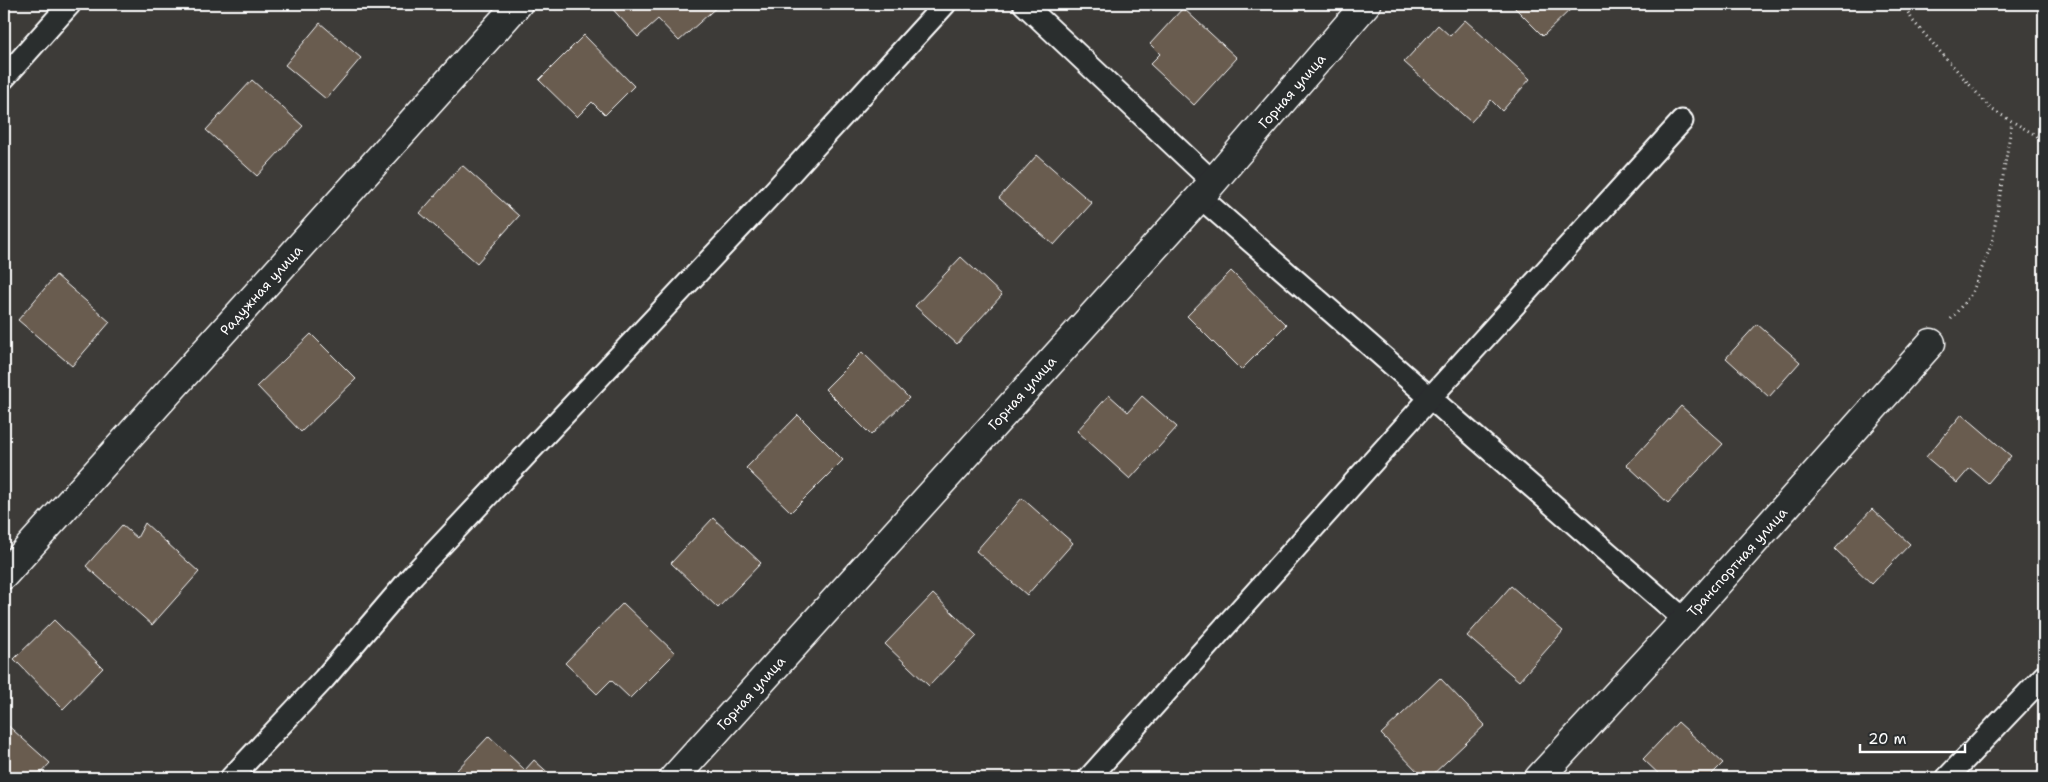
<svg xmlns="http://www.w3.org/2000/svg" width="2048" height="782" viewBox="0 0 2048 782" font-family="'Shantell Sans',sans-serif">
  <rect width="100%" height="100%" fill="#3d3b38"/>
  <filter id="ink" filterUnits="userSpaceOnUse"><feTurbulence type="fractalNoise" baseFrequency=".02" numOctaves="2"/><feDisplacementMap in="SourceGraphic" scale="10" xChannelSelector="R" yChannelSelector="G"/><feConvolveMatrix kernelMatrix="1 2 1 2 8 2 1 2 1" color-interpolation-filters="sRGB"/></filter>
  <g filter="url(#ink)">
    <g fill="#695b50" stroke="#fff">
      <path d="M 608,4 L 720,4 L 679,41 L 658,19 L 638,37 Z"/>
      <path d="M 1511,4 L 1576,4 L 1543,36 Z"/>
      <path d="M 1183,8 L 1237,58 L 1194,105 L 1150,64 L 1160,54 L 1150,44 Z"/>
      <path d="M 1465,20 L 1530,79 L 1502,111 L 1491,100 L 1471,122 L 1404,62 L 1438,25 L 1450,36 Z"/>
      <path d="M 320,23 L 361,58 L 326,99 L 285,65 Z"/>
      <path d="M 584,35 L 634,86 L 605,115 L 592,102 L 577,117 L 539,80 Z"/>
      <path d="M 252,80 L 303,126 L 257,176 L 206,130 Z"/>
      <path d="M 1037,155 L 1092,203 L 1054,245 L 999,198 Z"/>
      <path d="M 462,165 L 519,216 L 477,263 L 420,213 Z"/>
      <path d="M 961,257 L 1002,295 L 957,344 L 915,306 Z"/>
      <path d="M 1231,271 L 1286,325 L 1241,370 L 1187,316 Z"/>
      <path d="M 56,275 L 110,322 L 72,366 L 18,320 Z"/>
      <path d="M 1757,324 L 1800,362 L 1769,397 L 1726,358 Z"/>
      <path d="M 311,334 L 356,379 L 301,432 L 257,386 Z"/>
      <path d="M 862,352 L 909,398 L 871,435 L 825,389 Z"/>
      <path d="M 1109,395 L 1128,412 L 1142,396 L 1177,427 L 1130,479 L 1077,431 Z"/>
      <path d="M 1681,406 L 1723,444 L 1668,503 L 1627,465 Z"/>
      <path d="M 1962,414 L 2011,456 L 1988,483 L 1970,468 L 1957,483 L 1926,457 Z"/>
      <path d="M 798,415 L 843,460 L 791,512 L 746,468 Z"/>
      <path d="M 1022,498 L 1073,543 L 1027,595 L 976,551 Z"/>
      <path d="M 1872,509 L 1910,544 L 1872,584 L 1835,549 Z"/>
      <path d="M 713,518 L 761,563 L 718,608 L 671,563 Z"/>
      <path d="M 145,523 L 199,572 L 152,625 L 86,566 L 122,525 L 137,538 Z"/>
      <path d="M 1511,586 L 1563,631 L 1519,681 L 1467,636 Z"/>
      <path d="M 933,594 L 977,636 L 929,686 L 885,644 Z"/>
      <path d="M 623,603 L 675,653 L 630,698 L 611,680 L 597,694 L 565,663 Z"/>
      <path d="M 54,620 L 103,668 L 63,709 L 14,659 Z"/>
      <path d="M 1440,678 L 1485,725 L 1429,778 L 1424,778 L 1381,734 Z"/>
      <path d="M 4,722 L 50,763 L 36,778 L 4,778 Z"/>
      <path d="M 1678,722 L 1723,763 L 1708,778 L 1663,778 L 1643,759 Z"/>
      <path d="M 489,736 L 525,770 L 534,760 L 554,778 L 462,778 L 455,772 Z"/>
    </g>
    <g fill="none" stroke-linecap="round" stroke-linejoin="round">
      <defs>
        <g id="lane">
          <path d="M 1024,4 L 1213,182"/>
          <path d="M 4,78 L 70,4"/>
          <path d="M 1200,197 L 1685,620"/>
          <path d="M 231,778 L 324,679 L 413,575 L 766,200 L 945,4"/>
          <path d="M 1089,778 L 1430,398 L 1682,121"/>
          <path d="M 1947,778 L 2044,676"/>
        </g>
        <g id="street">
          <path d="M 4,575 L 518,4"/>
          <path d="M 674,778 L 1200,197 L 1366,4"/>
          <path d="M 1539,778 L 1685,620 L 1931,343"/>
        </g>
      </defs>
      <use href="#lane" stroke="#fff" stroke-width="25"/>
      <use href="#street" stroke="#fff" stroke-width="31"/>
      <g stroke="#fff" stroke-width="3" stroke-dasharray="1 4" stroke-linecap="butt">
        <path d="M 1903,4 L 1913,21 L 1991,109 L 2044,140"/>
        <path d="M 1951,319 L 1972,293 L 1992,243 L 2012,122"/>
      </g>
      <use href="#lane" stroke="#2a2d2e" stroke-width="21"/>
      <use href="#street" stroke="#2a2d2e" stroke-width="28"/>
    </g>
  </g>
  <g text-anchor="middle" stroke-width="4" stroke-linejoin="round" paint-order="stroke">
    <g font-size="14" fill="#fff" stroke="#2a2d2e">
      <text transform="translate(1292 91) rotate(-49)" y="5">Горная улица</text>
      <text transform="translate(261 290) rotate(-48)" y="5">Радужная улица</text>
      <text transform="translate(1022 393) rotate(-48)" y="5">Горная улица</text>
      <text transform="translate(1737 562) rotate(-48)" y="5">Транспортная улица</text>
      <text transform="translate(751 693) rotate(-48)" y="5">Горная улица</text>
    </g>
  </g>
  <rect width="2048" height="782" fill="none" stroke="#2a2d2e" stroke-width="20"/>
  <rect x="10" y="10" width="2028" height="762" fill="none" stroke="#fff" stroke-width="2" filter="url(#ink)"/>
  <path d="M1860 744v8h105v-8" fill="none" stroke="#ffffff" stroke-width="2.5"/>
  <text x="1868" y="744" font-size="15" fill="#ffffff" stroke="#2a2d2e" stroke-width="4" paint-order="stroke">20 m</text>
</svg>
